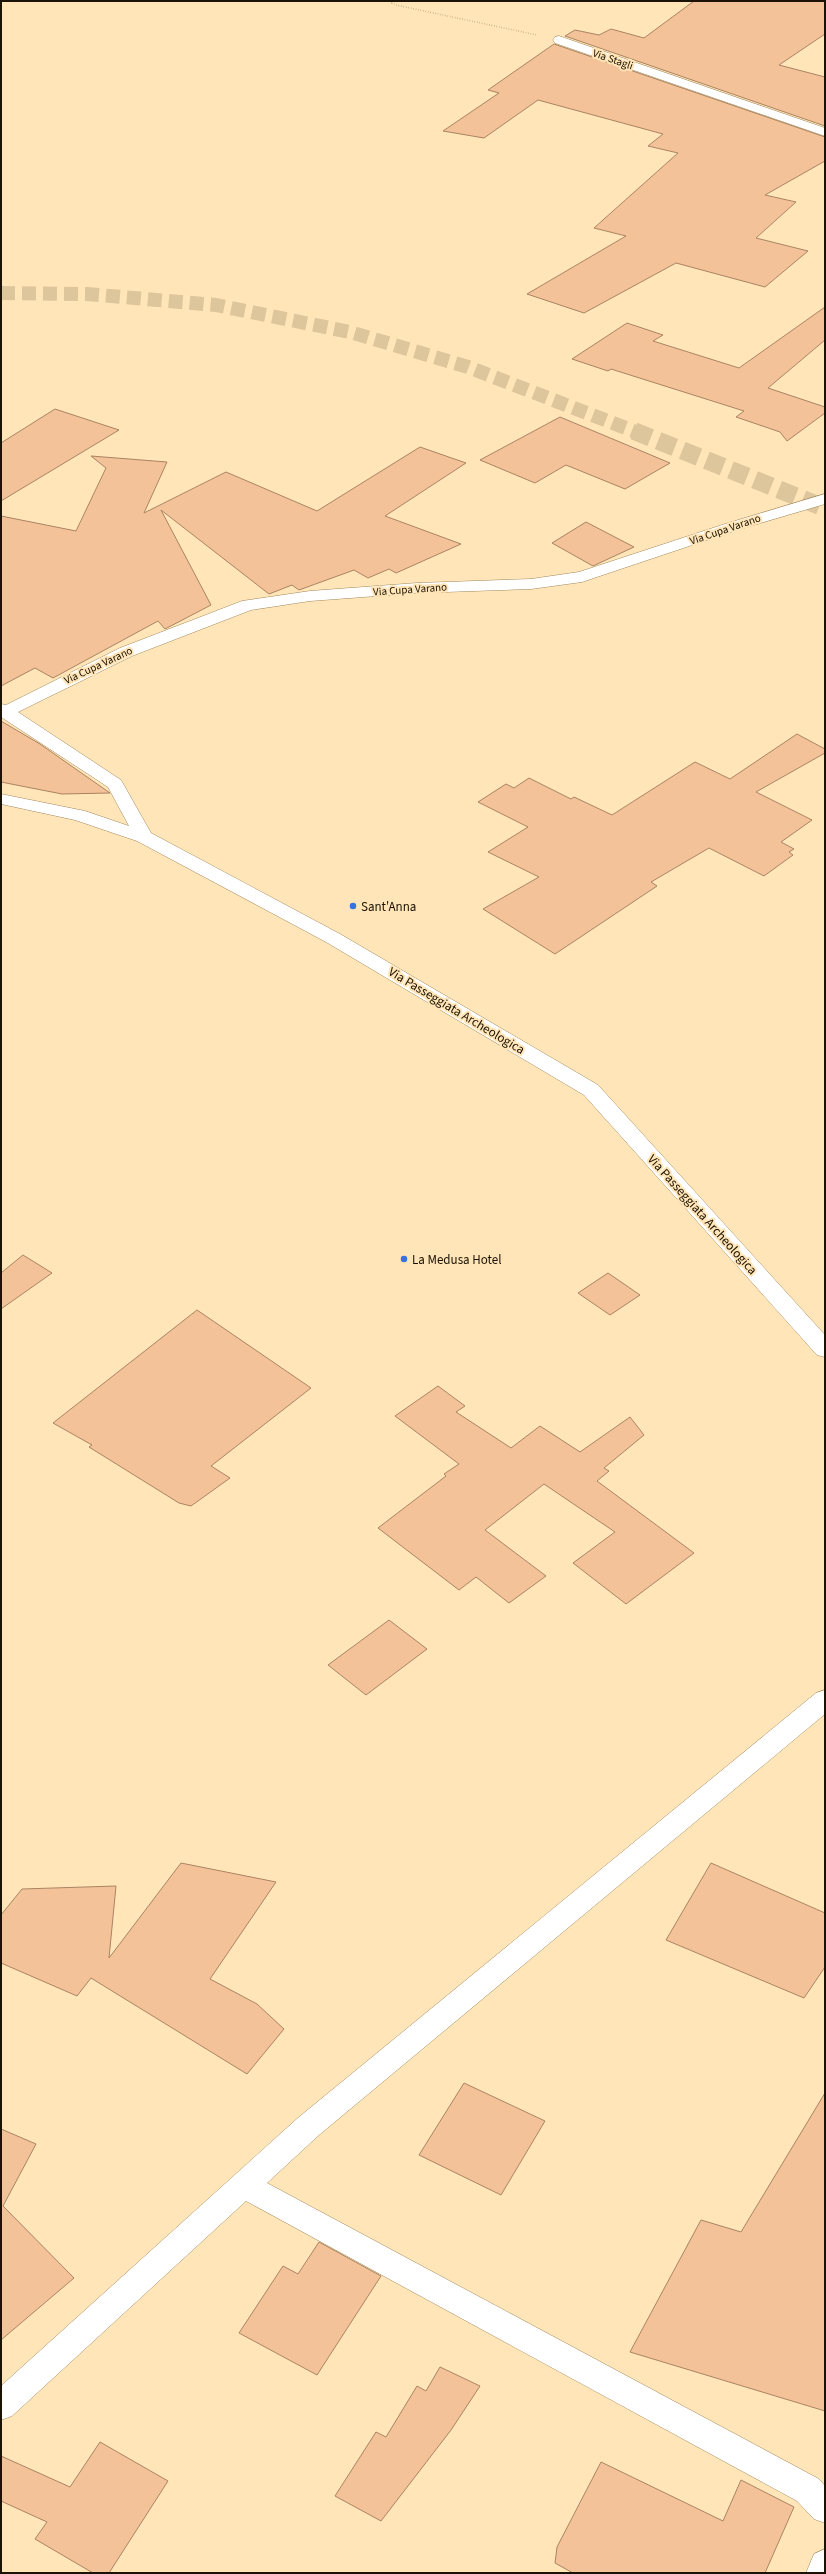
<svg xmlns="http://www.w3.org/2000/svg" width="826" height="2574" viewBox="0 0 826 2574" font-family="'Source Sans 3',sans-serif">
  <rect width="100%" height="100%" fill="#ffe5b7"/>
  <g fill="#f4c298" stroke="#aa8463">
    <path d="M 694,1 L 825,1 L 825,34 L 779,65 L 825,77 L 825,126 L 565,36 L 575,30 L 599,35 L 611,29 L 644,38 Z"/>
    <path d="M 554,44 L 825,137 L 825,161 L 765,195 L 796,202 L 756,238 L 808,251 L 765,287 L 676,263 L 584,313 L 527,294 L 626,236 L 594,228 L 678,153 L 648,146 L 663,134 L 538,100 L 484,138 L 443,131 L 499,93 L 488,90 Z"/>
    <path d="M 825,307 L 825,340 L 768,388 L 825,407 L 825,413 L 787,441 L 780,432 L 736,417 L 744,411 L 611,369 L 608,371 L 572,359 L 627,323 L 663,335 L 653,341 L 739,368 Z"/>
    <path d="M 55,409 L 119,430 L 1,501 L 1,443 Z"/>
    <path d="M 560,417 L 670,463 L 625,489 L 566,465 L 535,483 L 480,460 Z"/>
    <path d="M 420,447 L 466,463 L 385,516 L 461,544 L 396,573 L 389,569 L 368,578 L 354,570 L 299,590 L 292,585 L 269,594 L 161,510 L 211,605 L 165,629 L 158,621 L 53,678 L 35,668 L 1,686 L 1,516 L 76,531 L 106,468 L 91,456 L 167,462 L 144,513 L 226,472 L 317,511 Z"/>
    <path d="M 586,522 L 634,547 L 593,566 L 552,543 Z"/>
    <path d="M 1,721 L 40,744 L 110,793 L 62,794 L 1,782 Z"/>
    <path d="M 797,734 L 825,749 L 825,753 L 756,792 L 812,820 L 781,842 L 794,849 L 789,852 L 793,855 L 764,876 L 709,848 L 651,882 L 657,886 L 555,954 L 483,909 L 539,877 L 488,852 L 528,827 L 478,802 L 506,784 L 514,788 L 529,778 L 571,799 L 574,797 L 612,815 L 695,762 L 730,779 Z"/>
    <path d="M 23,1255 L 52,1273 L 1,1309 L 1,1273 Z"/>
    <path d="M 608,1273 L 640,1295 L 610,1315 L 578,1293 Z"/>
    <path d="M 197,1310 L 311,1388 L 211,1466 L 230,1478 L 191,1506 L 179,1503 L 89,1447 L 92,1445 L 53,1423 Z"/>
    <path d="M 438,1386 L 465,1406 L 456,1412 L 511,1448 L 540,1426 L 580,1452 L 630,1417 L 644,1435 L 604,1468 L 609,1471 L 597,1481 L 694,1553 L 626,1604 L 573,1563 L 615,1532 L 544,1484 L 485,1530 L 546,1576 L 509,1603 L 476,1577 L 459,1590 L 378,1528 L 446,1476 L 444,1474 L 459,1464 L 395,1416 Z"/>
    <path d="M 389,1620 L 427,1649 L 366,1695 L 328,1665 Z"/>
    <path d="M 181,1863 L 276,1882 L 210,1979 L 257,2004 L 284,2029 L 247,2074 L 91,1978 L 77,1996 L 1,1963 L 1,1915 L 22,1889 L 116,1886 L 109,1958 Z"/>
    <path d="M 711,1863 L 825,1913 L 825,1967 L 804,1998 L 666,1940 Z"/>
    <path d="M 464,2083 L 545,2121 L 501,2195 L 419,2155 Z"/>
    <path d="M 825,2093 L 825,2411 L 630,2352 L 701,2220 L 741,2232 Z"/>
    <path d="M 1,2129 L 36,2144 L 3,2206 L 74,2278 L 1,2340 Z"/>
    <path d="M 319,2242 L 381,2276 L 317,2375 L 239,2333 L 283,2266 L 298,2274 Z"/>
    <path d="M 440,2367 L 480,2386 L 451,2430 L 381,2521 L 335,2496 L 376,2432 L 386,2437 L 417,2386 L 426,2391 Z"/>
    <path d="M 100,2442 L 168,2481 L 109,2573 L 93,2573 L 35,2539 L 47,2522 L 1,2501 L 1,2456 L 70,2487 Z"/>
    <path d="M 601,2462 L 723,2521 L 741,2480 L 794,2507 L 765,2573 L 573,2573 L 555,2563 L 557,2547 Z"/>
  </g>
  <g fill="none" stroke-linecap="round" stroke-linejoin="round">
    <path stroke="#ddc59c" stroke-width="14" stroke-dasharray="14 7" stroke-linecap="butt" d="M 1,293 L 87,294 L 216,305 L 350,332 L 468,367 L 636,432"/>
    <path stroke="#ddc59c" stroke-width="18" stroke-dasharray="18 8" stroke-linecap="butt" d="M 634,431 L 825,508"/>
    <defs>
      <g id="minor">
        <path d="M 559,36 L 825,128 L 825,136 L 555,43 L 553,40 L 555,37 Z"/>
        <path d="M 825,494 L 825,504 L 737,530 L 582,582 L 531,589 L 417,593 L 310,601 L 251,610 L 132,656 L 18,712 L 121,780 L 151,833 L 340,934 L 598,1085 L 825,1335 L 825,1357 L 817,1355 L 584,1095 L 326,942 L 137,841 L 75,820 L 1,804 L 1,794 L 85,811 L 129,826 L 108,787 L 1,717 L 1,704 L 6,705 L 120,648 L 242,601 L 310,591 L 417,583 L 531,579 L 579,572 L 725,524 Z"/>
        <path d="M 825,1690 L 825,1714 L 319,2135 L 267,2183 L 819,2479 L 825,2486 L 825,2523 L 814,2519 L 797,2501 L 246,2201 L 12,2416 L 1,2420 L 1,2386 L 299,2117 L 816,1693 Z"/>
        <path d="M 825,2549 L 825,2573 L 806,2573 L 814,2554 Z"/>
      </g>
    </defs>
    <use href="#minor" stroke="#a1895e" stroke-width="1"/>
    <path stroke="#a89572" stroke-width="1.5" stroke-dasharray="0.5 2" stroke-linecap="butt" d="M 394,1 L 392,3 L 396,5 L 537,35"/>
    <use href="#minor" fill="#fff" fill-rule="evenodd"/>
  </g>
  <g fill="#3770df" stroke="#ffe5b7" stroke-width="1.5">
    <circle cx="353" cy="906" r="4"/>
    <circle cx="404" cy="1259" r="4"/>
  </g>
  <g text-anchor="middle" stroke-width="4" stroke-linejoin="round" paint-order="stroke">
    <g font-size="11" fill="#1b1203" stroke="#ffe5b7">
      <text transform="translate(613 59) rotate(19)" y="4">Via Stagli</text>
      <text transform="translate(725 529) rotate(-19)" y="4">Via Cupa Varano</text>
      <text transform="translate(410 589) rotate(-4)" y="4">Via Cupa Varano</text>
      <text transform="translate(98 665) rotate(-25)" y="4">Via Cupa Varano</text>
    </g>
    <g font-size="13" fill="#1b1203" stroke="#ffe5b7" text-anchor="start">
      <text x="361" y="911">Sant'Anna</text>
      <text x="412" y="1264">La Medusa Hotel</text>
    </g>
    <g font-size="13" fill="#1b1203" stroke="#ffe5b7">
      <text transform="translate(457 1010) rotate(31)" y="5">Via Passeggiata Archeologica</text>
      <text transform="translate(703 1214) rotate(48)" y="5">Via Passeggiata Archeologica</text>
    </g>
  </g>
  <rect width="826" height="2574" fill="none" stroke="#1b1203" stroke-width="4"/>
</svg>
